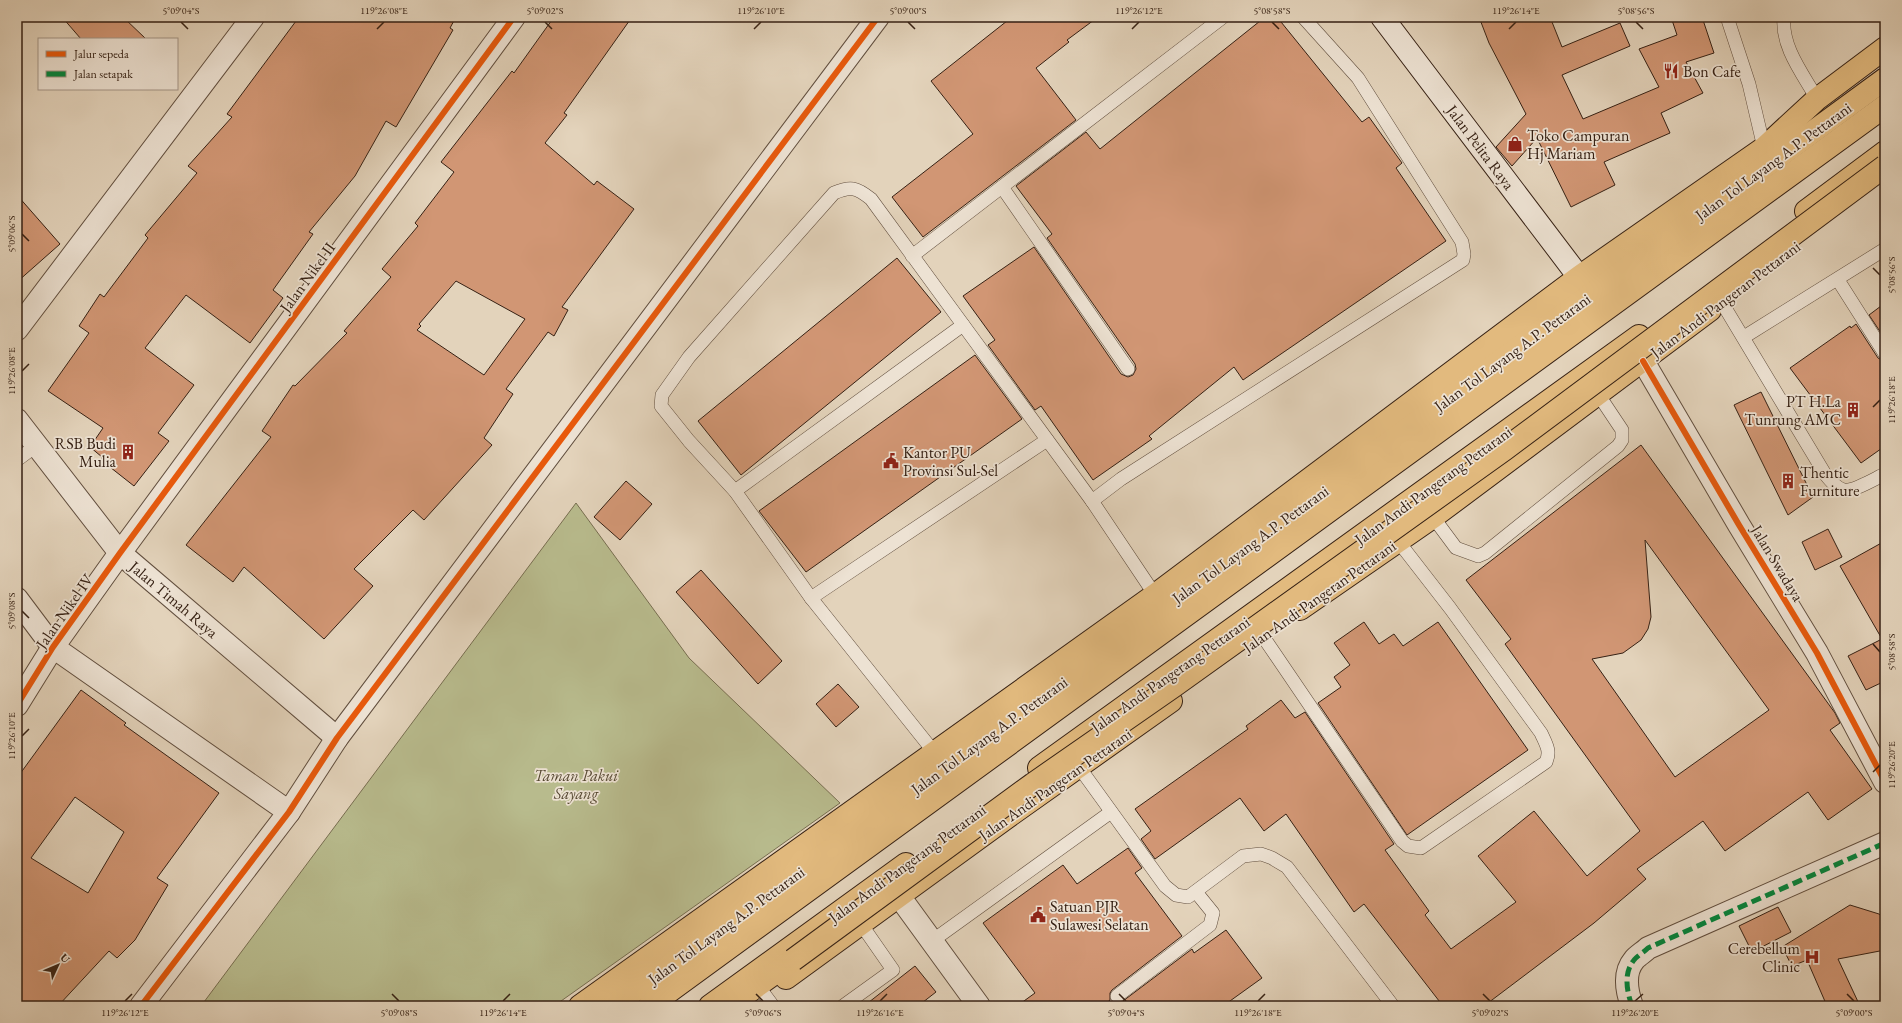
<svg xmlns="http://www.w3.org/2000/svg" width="1902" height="1023" viewBox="0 0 1902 1023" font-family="'EB Garamond',serif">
  <rect width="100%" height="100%" fill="#e3d3bb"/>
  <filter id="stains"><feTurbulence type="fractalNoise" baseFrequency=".005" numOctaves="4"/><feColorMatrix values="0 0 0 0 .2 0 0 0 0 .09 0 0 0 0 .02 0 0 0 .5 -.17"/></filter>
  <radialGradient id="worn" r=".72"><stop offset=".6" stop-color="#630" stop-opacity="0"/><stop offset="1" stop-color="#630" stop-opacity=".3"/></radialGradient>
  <path fill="#b8bb8d" stroke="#776e50" d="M 576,503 L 689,658 L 840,803 L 554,1006 L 201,1006 Z"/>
  <g fill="#d19674" stroke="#362114" fill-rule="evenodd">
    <path d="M 62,17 L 123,17 L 146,39 L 81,39 Z"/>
    <path d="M 299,17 L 456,17 L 450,28 L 453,30 L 396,127 L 386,121 L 355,176 L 309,232 L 313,234 L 273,290 L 283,298 L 250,343 L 186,295 L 145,348 L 194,385 L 158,433 L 169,441 L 134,486 L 101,460 L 102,457 L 90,447 L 103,428 L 48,391 L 89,333 L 79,326 L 100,294 L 104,297 L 148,238 L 145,235 L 197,173 L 188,166 L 232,117 L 227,114 Z"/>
    <path d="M 554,17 L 632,17 L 564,113 L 567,115 L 545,143 L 594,185 L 597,181 L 634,209 L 562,307 L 568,310 L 554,336 L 548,332 L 506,389 L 513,394 L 484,438 L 492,445 L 424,520 L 413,510 L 354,569 L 373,586 L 324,639 L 244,567 L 233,582 L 186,545 L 271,437 L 262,431 L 293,385 L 295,386 L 347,333 L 344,331 L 391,277 L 382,269 L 418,226 L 415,223 L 454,172 L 441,162 L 512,71 L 514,73 ZM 456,281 L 525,319 L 484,375 L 417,330 L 421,326 L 419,324 Z"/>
    <path d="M 1012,17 L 1098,17 L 1067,40 L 1069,42 L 1036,68 L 1076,120 L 923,237 L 892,197 L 973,134 L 931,81 Z"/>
    <path d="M 1265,17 L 1277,17 L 1362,122 L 1369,117 L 1402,163 L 1396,168 L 1446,241 L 1243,380 L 1234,367 L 1149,436 L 1152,439 L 1093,480 L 1041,406 L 1035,410 L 988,345 L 995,340 L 963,296 L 1034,247 L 1121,374 L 1128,377 L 1133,375 L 1136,369 L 1135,364 L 1047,238 L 1052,234 L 1016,186 L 1086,132 L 1100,149 Z"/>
    <path d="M 1479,17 L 1550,17 L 1562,47 L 1620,23 L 1630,46 L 1562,75 L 1583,119 L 1659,87 L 1639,49 L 1677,35 L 1671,17 L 1702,17 L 1714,53 L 1686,62 L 1703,93 L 1661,113 L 1670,133 L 1604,162 L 1615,185 L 1571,207 L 1537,138 L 1512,166 L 1496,147 L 1526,114 L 1489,43 Z"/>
    <path d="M 17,195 L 60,244 L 17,282 Z"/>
    <path d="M 897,258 L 941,312 L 741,475 L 698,421 Z"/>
    <path d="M 1885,303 L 1885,339 L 1869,315 Z"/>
    <path d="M 1856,324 L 1878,358 L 1885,362 L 1885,446 L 1861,463 L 1790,368 L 1850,326 L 1851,328 Z"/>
    <path d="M 975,355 L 1022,419 L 806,572 L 759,511 Z"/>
    <path d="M 1761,392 L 1813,497 L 1788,515 L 1734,405 Z"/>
    <path d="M 1641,445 L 1835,713 L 1840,723 L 1830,730 L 1872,789 L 1828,820 L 1808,792 L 1725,851 L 1703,821 L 1637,869 L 1646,879 L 1594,923 L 1484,1006 L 1443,1006 L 1364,904 L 1354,912 L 1286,814 L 1264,831 L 1240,798 L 1155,859 L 1141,839 L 1151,831 L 1135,809 L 1248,729 L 1246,726 L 1281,700 L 1295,718 L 1305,712 L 1394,844 L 1385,850 L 1429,911 L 1425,915 L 1451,949 L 1516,902 L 1478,856 L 1534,811 L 1587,876 L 1640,831 L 1505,644 L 1511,639 L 1466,580 ZM 1645,540 L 1769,710 L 1675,777 L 1592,659 L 1623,653 L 1641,640 L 1648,629 L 1651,617 Z"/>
    <path d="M 626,481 L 652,504 L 620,540 L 594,517 Z"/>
    <path d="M 1828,529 L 1842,557 L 1815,570 L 1802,542 Z"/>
    <path d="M 1885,541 L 1885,681 L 1866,690 L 1848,656 L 1882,639 L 1840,566 Z"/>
    <path d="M 701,570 L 782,661 L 758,684 L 676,592 Z"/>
    <path d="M 1364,622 L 1379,644 L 1394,634 L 1403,646 L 1438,622 L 1528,750 L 1407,835 L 1318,703 L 1341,687 L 1334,677 L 1350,665 L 1334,643 Z"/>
    <path d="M 838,684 L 859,707 L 836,727 L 816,704 Z"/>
    <path d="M 81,690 L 126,723 L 124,725 L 219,793 L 157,878 L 168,885 L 135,940 L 117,958 L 109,951 L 58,1006 L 17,1006 L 17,778 ZM 75,797 L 124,832 L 88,893 L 31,858 Z"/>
    <path d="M 1128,848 L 1142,868 L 1135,873 L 1182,936 L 1112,990 L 1110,993 L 1110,1000 L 1103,1006 L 1017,1006 L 1035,993 L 983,923 L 1063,865 L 1077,884 Z"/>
    <path d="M 1850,905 L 1879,914 L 1885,920 L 1885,950 L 1838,959 L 1860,1006 L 1827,1006 L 1807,960 L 1792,966 L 1782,947 Z"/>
    <path d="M 1778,907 L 1791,932 L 1752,952 L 1739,926 Z"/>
    <path d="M 1226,930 L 1262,978 L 1223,1006 L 1127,1006 L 1123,1001 L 1192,949 L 1194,953 Z"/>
    <path d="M 915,966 L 936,992 L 918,1006 L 864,1006 Z"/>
  </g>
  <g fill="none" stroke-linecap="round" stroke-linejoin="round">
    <defs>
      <g id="service">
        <path d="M 1727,17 L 1749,84 L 1764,148"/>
        <path d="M 1784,17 C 1781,47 1803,74 1817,99"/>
        <path d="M 1002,187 L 1128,369"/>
        <path d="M 912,256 L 1223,17"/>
        <path d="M 1838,280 L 1885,354"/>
        <path d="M 1721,301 L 1825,474 C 1830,480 1837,489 1844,490 C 1853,492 1876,478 1885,474"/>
        <path d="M 1744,337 L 1885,249"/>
        <path d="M 17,460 L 37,445"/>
        <path d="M 735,491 L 963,325"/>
        <path d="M 1092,501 L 1121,479 L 1463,260 L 1464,254 L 1462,242 L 1358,78 L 1303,17"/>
        <path d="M 1433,517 L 1456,548 L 1478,556 L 1485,553 L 1618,446 L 1622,440 L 1622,430 L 1598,394"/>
        <path d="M 811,598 L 1047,440"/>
        <path d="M 1262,635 L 1402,841 L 1408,846 L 1421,848 L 1546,762 C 1551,751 1546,744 1541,733 L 1450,608 L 1398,541"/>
        <path d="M 934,752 L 811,598 L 735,491 L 689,441 L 661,406 L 662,395 L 689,357 L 834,193 C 850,186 856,187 871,199 L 1092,501 L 1155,595"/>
        <path d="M 1079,767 L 1165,886 L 1176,895 L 1188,897 L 1243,856 L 1261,854 L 1272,858 L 1287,867 L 1393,1006"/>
        <path d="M 932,941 L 1111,812"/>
        <path d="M 764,994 L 773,1006"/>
        <path d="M 1117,996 L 1210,925 L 1213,913 L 1196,892"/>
        <path d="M 843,1006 L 893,970 L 861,924"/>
      </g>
      <g id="minor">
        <path d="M 17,329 L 253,17"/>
        <path d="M 1643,361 L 1739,525 L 1817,653 L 1885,782"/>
        <path d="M 17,420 L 120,553 L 337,738"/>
        <path d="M 17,599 L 53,647 L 289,812"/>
        <path d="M 17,705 L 53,647 L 120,553 L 514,17"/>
        <path d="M 899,896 L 979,1006"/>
        <path d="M 141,1006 L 289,812 L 337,738 L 878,17"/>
        <path d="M 1632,1006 C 1627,992 1623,973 1634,960 C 1637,956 1644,952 1648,948 L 1885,843"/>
      </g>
      <path id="secondary" d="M 1382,17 L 1579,277"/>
      <g id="primary">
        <path d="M 1300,609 L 1433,517 L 1710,310"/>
        <path d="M 786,978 L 1006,818 L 1171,701"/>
      </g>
      <g id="trunk">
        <path d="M 1806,211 L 1885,152"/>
        <path d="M 1039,768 L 1639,336"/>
        <path d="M 580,1006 L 1155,595 L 1579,277 L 1764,148 L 1817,99 L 1885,48"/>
        <path d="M 710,1006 L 906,864"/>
      </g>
      <g id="motorway">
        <path d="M 613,1006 L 961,756 L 1885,79"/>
        <path d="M 649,1006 L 1885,106"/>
        <path d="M 729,1006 L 793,960"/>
      </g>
    </defs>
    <use href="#service" stroke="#614e3e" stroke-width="14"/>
    <use href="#minor" stroke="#614e3e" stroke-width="24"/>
    <use href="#secondary" stroke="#362114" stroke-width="24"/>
    <use href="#primary" stroke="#362114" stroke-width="24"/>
    <use href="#trunk" stroke="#362114" stroke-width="24"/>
    <use href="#motorway" stroke="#362114" stroke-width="24"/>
    <use href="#service" stroke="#ede2d3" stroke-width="13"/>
    <use href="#minor" stroke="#ede2d3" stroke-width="22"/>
    <use href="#secondary" stroke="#ede2d3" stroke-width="22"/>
    <use href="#primary" stroke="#e2ba7e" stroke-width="22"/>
    <use href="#trunk" stroke="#e2ba7e" stroke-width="22"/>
    <use href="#motorway" stroke="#e2ba7e" stroke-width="22"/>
    <defs>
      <path id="motorway-bridge" d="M 793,960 L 1033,784 L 1174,686 L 1505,449 L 1885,166"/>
    </defs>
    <use href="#motorway-bridge" stroke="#362114" stroke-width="24" stroke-linecap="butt"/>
    <use href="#motorway-bridge" stroke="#e2ba7e" stroke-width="22"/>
    <path stroke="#00873e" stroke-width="5" stroke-dasharray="10 5" stroke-linecap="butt" d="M 1632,1006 C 1627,992 1623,973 1634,960 C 1637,956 1644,952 1648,948 L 1885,843"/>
    <defs>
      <g id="cycleway">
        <path d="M 1643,361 L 1739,525 L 1817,653 L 1885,782"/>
        <path d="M 17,705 L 53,647 L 120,553 L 514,17"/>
        <path d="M 141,1006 L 289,812 L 337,738 L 878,17"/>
      </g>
    </defs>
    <use href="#cycleway" stroke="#ede2d3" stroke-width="8"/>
    <use href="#cycleway" stroke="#e8590c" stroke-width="6"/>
  </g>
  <path fill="none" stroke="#362114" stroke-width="1.5" d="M 181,22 L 188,29M 545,22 L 552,29M 908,22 L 915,29M 1272,22 L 1279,29M 1636,22 L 1643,29M 377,29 L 384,22M 754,29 L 761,22M 1132,29 L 1139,22M 1509,29 L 1516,22M 22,234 L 29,241M 1873,268 L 1880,275M 22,371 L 29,364M 1873,407 L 1880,400M 22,611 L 29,618M 1873,644 L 1880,652M 22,736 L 29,729M 1873,772 L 1880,765M 392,994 L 399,1001M 756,994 L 763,1001M 1119,994 L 1126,1001M 1483,994 L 1490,1001M 1847,994 L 1854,1001M 125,1001 L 132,994M 503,1001 L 510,994M 880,1001 L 887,994M 1258,1001 L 1265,994M 1635,1001 L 1643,994"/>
  <defs>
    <symbol id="restaurant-bare" viewBox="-9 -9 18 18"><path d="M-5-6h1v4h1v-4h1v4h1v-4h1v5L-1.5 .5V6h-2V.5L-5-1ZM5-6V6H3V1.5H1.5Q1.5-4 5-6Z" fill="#8f2418" stroke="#ede2d3" stroke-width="2.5" paint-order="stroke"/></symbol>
    <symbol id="shop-bare" viewBox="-9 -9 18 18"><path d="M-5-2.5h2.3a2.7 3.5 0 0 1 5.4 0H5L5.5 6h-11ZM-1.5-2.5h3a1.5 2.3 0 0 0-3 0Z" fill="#8f2418" stroke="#ede2d3" stroke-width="2.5" paint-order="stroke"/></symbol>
    <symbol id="building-bare" viewBox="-9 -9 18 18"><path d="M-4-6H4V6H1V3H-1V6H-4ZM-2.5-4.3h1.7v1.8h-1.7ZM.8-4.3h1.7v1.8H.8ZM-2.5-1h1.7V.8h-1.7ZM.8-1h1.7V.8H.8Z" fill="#8f2418" stroke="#ede2d3" stroke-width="2.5" paint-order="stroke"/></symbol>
    <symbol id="civic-bare" viewBox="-9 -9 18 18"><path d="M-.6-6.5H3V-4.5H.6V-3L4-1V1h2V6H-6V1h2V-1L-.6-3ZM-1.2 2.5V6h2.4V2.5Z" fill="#8f2418" stroke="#ede2d3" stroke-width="2.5" paint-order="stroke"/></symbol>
    <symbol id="hospital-bare" viewBox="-9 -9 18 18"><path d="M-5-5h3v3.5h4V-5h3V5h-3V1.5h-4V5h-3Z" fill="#8f2418" stroke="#ede2d3" stroke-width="2.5" paint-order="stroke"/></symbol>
  </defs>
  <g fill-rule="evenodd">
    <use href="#restaurant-bare" x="1660" y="60" width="22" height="22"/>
    <use href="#shop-bare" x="1504" y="133" width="22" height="22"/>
    <use href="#building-bare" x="1842" y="399" width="22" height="22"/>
    <use href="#building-bare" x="117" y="441" width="22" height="22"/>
    <use href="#civic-bare" x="880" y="450" width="22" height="22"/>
    <use href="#building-bare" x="1777" y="470" width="22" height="22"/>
    <use href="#civic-bare" x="1027" y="904" width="22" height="22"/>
    <use href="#hospital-bare" x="1801" y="946" width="22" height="22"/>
  </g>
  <g text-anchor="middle" stroke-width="3.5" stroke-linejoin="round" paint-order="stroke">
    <g font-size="16" fill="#362114" stroke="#ede2d3" text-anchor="start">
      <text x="1683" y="77">Bon Cafe</text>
      <text x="1527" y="141">Toko Campuran<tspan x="1527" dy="18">Hj Mariam</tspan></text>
      <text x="1841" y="407" text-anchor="end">PT H.La<tspan x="1841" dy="18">Tunrung AMC</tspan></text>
      <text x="116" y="449" text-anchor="end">RSB Budi<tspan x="116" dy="18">Mulia</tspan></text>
      <text x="903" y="458">Kantor PU<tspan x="903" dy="18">Provinsi Sul-Sel</tspan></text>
      <text x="1800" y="478">Thentic<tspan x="1800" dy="18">Furniture</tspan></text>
      <text x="1050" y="912">Satuan PJR<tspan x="1050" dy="18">Sulawesi Selatan</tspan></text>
      <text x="1800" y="954" text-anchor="end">Cerebellum<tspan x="1800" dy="18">Clinic</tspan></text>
    </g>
    <g font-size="16" fill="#362114" stroke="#ede2d3">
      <text transform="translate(1481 147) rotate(53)" y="6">Jalan Pelita Raya</text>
      <text transform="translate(1773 161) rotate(-36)" y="6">Jalan Tol Layang A.P. Pettarani</text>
      <text transform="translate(307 277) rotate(-54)" y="6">Jalan Nikel II</text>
      <text transform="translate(1725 299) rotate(-37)" y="6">Jalan Andi Pangeran Pettarani</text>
      <text transform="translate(1512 352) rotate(-36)" y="6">Jalan Tol Layang A.P. Pettarani</text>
      <text transform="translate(1433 485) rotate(-36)" y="6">Jalan Andi Pangerang Pettarani</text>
      <text transform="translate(1250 544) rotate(-36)" y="6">Jalan Tol Layang A.P. Pettarani</text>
      <text transform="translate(1778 563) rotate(59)" y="6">Jalan Swadaya</text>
      <text transform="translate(1319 596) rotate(-35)" y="6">Jalan Andi Pangeran Pettarani</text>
      <text transform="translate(174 599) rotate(40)" y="6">Jalan Timah Raya</text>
      <text transform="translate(64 611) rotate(-55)" y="6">Jalan Nikel IV</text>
      <text transform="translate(1170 674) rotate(-35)" y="6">Jalan Andi Pangerang Pettarani</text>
      <text transform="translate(989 735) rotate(-36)" y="6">Jalan Tol Layang A.P. Pettarani</text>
      <text transform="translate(1055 784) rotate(-35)" y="6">Jalan Andi Pangeran Pettarani</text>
      <text transform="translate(907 863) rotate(-36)" y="6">Jalan Andi Pangerang Pettarani</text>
      <text transform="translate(726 925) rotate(-36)" y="6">Jalan Tol Layang A.P. Pettarani</text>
    </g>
    <g font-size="16" font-style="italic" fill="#564832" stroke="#ede2d3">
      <text x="576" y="781">Taman Pakui<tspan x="576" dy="18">Sayang</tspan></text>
    </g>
  </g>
  <rect width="1902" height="1023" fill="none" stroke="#e3d3bb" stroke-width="44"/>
  <rect x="38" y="38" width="140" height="52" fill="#ede2d3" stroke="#a49587"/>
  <rect x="46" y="51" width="20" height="6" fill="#e8590c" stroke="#a49587"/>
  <text x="74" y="58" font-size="12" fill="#362114">Jalur sepeda</text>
  <rect x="46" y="71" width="20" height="6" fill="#00873e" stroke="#a49587"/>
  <text x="74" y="78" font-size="12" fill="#362114">Jalan setapak</text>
  <g transform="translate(58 965) rotate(46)" stroke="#ede2d3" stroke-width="3" paint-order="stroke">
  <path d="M0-3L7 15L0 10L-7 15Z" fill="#362114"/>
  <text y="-6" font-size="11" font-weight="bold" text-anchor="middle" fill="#362114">U</text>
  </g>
  <rect x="22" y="22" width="1858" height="979" fill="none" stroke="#362114" stroke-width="1.5"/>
  <g font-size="10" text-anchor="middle" fill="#362114">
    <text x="181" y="14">5°09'04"S</text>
    <text x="384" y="14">119°26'08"E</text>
    <text x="545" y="14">5°09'02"S</text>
    <text x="761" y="14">119°26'10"E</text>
    <text x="908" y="14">5°09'00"S</text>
    <text x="1139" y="14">119°26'12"E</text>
    <text x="1272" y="14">5°08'58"S</text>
    <text x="1516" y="14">119°26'14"E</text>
    <text x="1636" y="14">5°08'56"S</text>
    <text transform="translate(11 234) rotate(-90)" y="4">5°09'06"S</text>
    <text transform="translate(1891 275) rotate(-90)" y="4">5°08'56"S</text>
    <text transform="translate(11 371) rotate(-90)" y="4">119°26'08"E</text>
    <text transform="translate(1891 400) rotate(-90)" y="4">119°26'18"E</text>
    <text transform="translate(11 611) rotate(-90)" y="4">5°09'08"S</text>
    <text transform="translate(1891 652) rotate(-90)" y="4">5°08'58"S</text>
    <text transform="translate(11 736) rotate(-90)" y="4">119°26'10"E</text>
    <text transform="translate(1891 765) rotate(-90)" y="4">119°26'20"E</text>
    <text x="125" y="1016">119°26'12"E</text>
    <text x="399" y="1016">5°09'08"S</text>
    <text x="503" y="1016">119°26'14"E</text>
    <text x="763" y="1016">5°09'06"S</text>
    <text x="880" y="1016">119°26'16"E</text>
    <text x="1126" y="1016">5°09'04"S</text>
    <text x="1258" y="1016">119°26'18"E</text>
    <text x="1490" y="1016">5°09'02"S</text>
    <text x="1635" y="1016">119°26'20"E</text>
    <text x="1854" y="1016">5°09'00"S</text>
  </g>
  <rect width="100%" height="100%" filter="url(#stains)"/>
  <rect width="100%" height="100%" fill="url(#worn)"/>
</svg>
